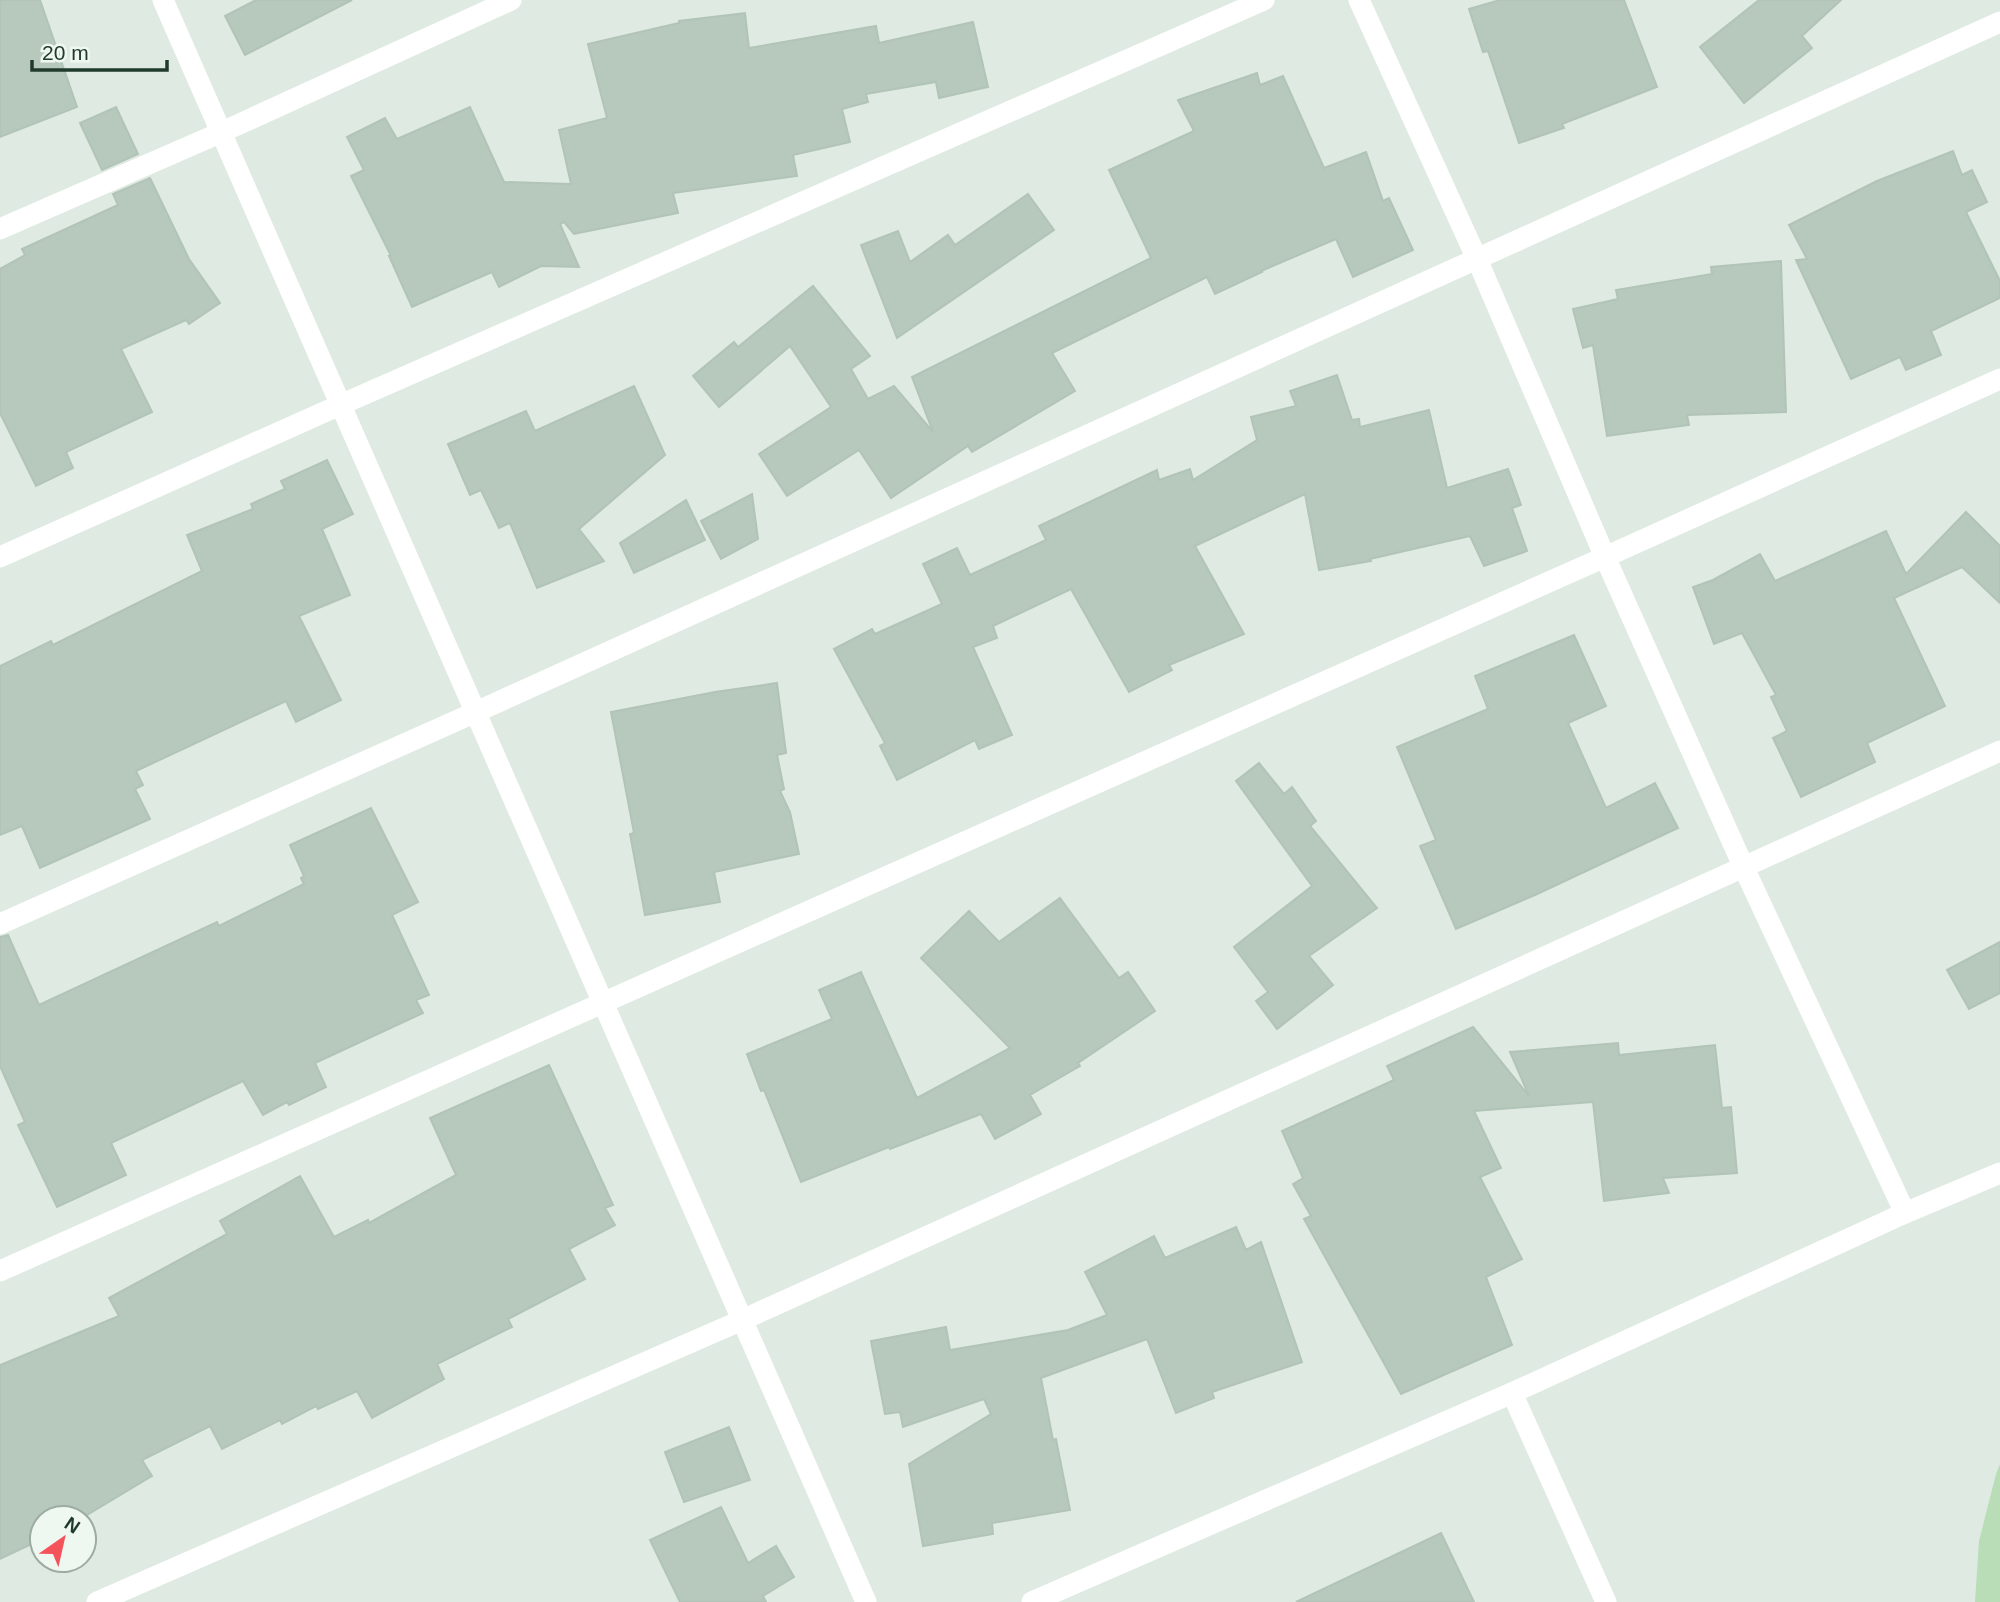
<svg xmlns="http://www.w3.org/2000/svg" width="2000" height="1602" viewBox="0 0 2000 1602" font-family="Helvetica,sans-serif">
  <rect width="100%" height="100%" fill="#dfebe2"/>
  <path fill="#b8ddb7" d="M 2000,1464 L 2000,1602 L 1975,1602 L 1979,1541 L 1996,1474 Z"/>
  <g fill="#b7c8bd" stroke="#b1c4b7" stroke-width="2">
    <path d="M 0,0 L 40,0 L 77,107 L 0,137 Z"/>
    <path d="M 256,0 L 352,0 L 245,55 L 225,16 Z"/>
    <path d="M 1500,0 L 1624,0 L 1657,87 L 1562,124 L 1564,128 L 1519,143 L 1488,51 L 1483,52 L 1469,9 Z"/>
    <path d="M 1759,0 L 1841,0 L 1802,36 L 1812,48 L 1744,103 L 1700,47 Z"/>
    <path d="M 745,13 L 749,48 L 876,26 L 879,43 L 973,22 L 988,87 L 939,98 L 936,82 L 866,94 L 868,102 L 842,109 L 850,142 L 793,155 L 797,176 L 673,193 L 678,213 L 574,234 L 564,222 L 560,224 L 579,267 L 541,266 L 499,287 L 492,272 L 412,307 L 389,256 L 391,256 L 351,176 L 364,170 L 347,137 L 385,118 L 397,139 L 470,107 L 504,182 L 571,184 L 559,130 L 607,118 L 588,44 L 679,23 L 679,21 Z"/>
    <path d="M 1257,73 L 1260,85 L 1283,76 L 1324,168 L 1366,152 L 1383,201 L 1389,198 L 1413,250 L 1353,277 L 1336,239 L 1261,271 L 1262,272 L 1215,294 L 1207,277 L 1052,353 L 1075,391 L 972,452 L 968,446 L 891,498 L 859,450 L 787,496 L 759,454 L 831,407 L 790,346 L 719,407 L 693,376 L 734,342 L 738,347 L 813,286 L 870,356 L 851,369 L 868,399 L 894,386 L 933,432 L 912,377 L 1151,258 L 1109,170 L 1194,131 L 1178,100 Z"/>
    <path d="M 116,107 L 138,154 L 102,170 L 80,123 Z"/>
    <path d="M 1953,151 L 1962,175 L 1972,170 L 1987,202 L 1966,212 L 2000,281 L 2000,298 L 1931,331 L 1941,355 L 1906,370 L 1900,357 L 1851,379 L 1796,260 L 1807,259 L 1789,225 L 1877,181 Z"/>
    <path d="M 150,178 L 189,259 L 220,303 L 189,324 L 186,320 L 121,349 L 152,412 L 66,452 L 73,468 L 36,486 L 0,413 L 0,269 L 25,255 L 22,249 L 118,205 L 113,194 Z"/>
    <path d="M 1028,194 L 1054,230 L 897,338 L 861,245 L 898,231 L 910,262 L 948,235 L 955,245 Z"/>
    <path d="M 1781,261 L 1786,412 L 1687,415 L 1689,425 L 1607,436 L 1593,345 L 1583,348 L 1573,309 L 1618,299 L 1616,290 L 1712,274 L 1711,267 Z"/>
    <path d="M 1337,375 L 1352,420 L 1359,419 L 1360,427 L 1429,410 L 1447,488 L 1508,469 L 1521,505 L 1512,508 L 1527,551 L 1484,566 L 1470,536 L 1370,559 L 1371,561 L 1319,570 L 1305,494 L 1195,546 L 1244,634 L 1169,665 L 1172,670 L 1129,692 L 1071,589 L 993,626 L 997,638 L 973,647 L 1012,735 L 979,749 L 975,740 L 897,780 L 880,746 L 885,743 L 834,649 L 872,629 L 875,634 L 942,604 L 923,564 L 957,548 L 970,575 L 1046,540 L 1039,526 L 1157,470 L 1159,480 L 1190,469 L 1193,480 L 1257,440 L 1251,417 L 1296,406 L 1290,391 Z"/>
    <path d="M 634,386 L 665,455 L 579,529 L 604,561 L 537,588 L 510,523 L 499,528 L 481,490 L 470,495 L 448,444 L 526,411 L 535,431 Z"/>
    <path d="M 327,460 L 353,514 L 322,529 L 350,595 L 299,616 L 341,700 L 296,722 L 286,701 L 136,771 L 143,785 L 135,789 L 150,819 L 40,868 L 22,826 L 0,835 L 0,666 L 51,641 L 53,645 L 202,571 L 187,535 L 253,509 L 251,504 L 285,489 L 281,481 Z"/>
    <path d="M 752,494 L 758,539 L 721,559 L 701,521 Z"/>
    <path d="M 686,500 L 705,540 L 634,573 L 620,543 Z"/>
    <path d="M 1966,512 L 2000,546 L 2000,603 L 1962,567 L 1894,598 L 1945,706 L 1867,743 L 1875,762 L 1801,797 L 1773,738 L 1787,731 L 1771,697 L 1776,695 L 1742,633 L 1714,644 L 1693,587 L 1713,580 L 1760,554 L 1775,581 L 1886,531 L 1906,574 Z"/>
    <path d="M 1574,635 L 1606,706 L 1568,723 L 1606,808 L 1655,783 L 1678,828 L 1535,895 L 1456,929 L 1420,846 L 1436,840 L 1397,747 L 1488,709 L 1475,676 Z"/>
    <path d="M 777,683 L 786,753 L 777,755 L 784,789 L 780,791 L 790,812 L 799,854 L 714,872 L 720,902 L 645,915 L 630,834 L 634,833 L 611,712 L 715,692 Z"/>
    <path d="M 1259,763 L 1284,794 L 1292,787 L 1316,821 L 1310,826 L 1377,908 L 1309,956 L 1333,985 L 1277,1029 L 1256,1001 L 1268,992 L 1234,947 L 1312,886 L 1236,781 Z"/>
    <path d="M 371,808 L 418,902 L 392,915 L 429,995 L 416,1000 L 423,1013 L 315,1063 L 326,1087 L 289,1105 L 287,1102 L 263,1115 L 243,1081 L 111,1143 L 126,1175 L 57,1207 L 18,1125 L 25,1122 L 0,1066 L 0,937 L 8,935 L 39,1005 L 217,922 L 219,926 L 304,884 L 301,878 L 304,876 L 290,845 Z"/>
    <path d="M 1060,898 L 1119,978 L 1128,972 L 1155,1011 L 1078,1063 L 1080,1066 L 1030,1095 L 1041,1114 L 995,1139 L 981,1114 L 890,1149 L 889,1147 L 801,1182 L 764,1090 L 761,1091 L 747,1054 L 832,1019 L 819,990 L 861,972 L 917,1098 L 1010,1048 L 921,958 L 969,911 L 999,942 Z"/>
    <path d="M 2000,942 L 2000,993 L 1969,1009 L 1947,970 Z"/>
    <path d="M 1473,1027 L 1529,1096 L 1510,1052 L 1618,1043 L 1619,1055 L 1715,1045 L 1722,1108 L 1731,1107 L 1737,1173 L 1663,1178 L 1669,1193 L 1604,1201 L 1593,1102 L 1474,1111 L 1501,1168 L 1480,1177 L 1522,1259 L 1486,1277 L 1512,1345 L 1401,1394 L 1304,1219 L 1311,1216 L 1293,1184 L 1303,1178 L 1282,1131 L 1394,1080 L 1387,1066 Z"/>
    <path d="M 549,1065 L 613,1205 L 605,1208 L 615,1225 L 569,1249 L 585,1279 L 508,1319 L 512,1327 L 437,1364 L 444,1379 L 372,1418 L 357,1391 L 318,1409 L 316,1406 L 282,1424 L 280,1420 L 222,1449 L 210,1426 L 142,1460 L 152,1476 L 82,1518 L 42,1518 L 42,1539 L 0,1559 L 0,1365 L 119,1316 L 109,1298 L 227,1234 L 220,1221 L 300,1176 L 334,1237 L 368,1220 L 369,1223 L 456,1175 L 430,1118 Z"/>
    <path d="M 1236,1227 L 1246,1250 L 1261,1242 L 1302,1362 L 1212,1392 L 1214,1398 L 1176,1413 L 1147,1339 L 1041,1378 L 1053,1440 L 1056,1439 L 1070,1510 L 992,1523 L 993,1534 L 923,1546 L 909,1464 L 991,1414 L 984,1399 L 903,1427 L 900,1412 L 885,1414 L 871,1341 L 946,1327 L 950,1350 L 1068,1330 L 1107,1315 L 1085,1272 L 1154,1236 L 1165,1258 Z"/>
    <path d="M 729,1427 L 750,1480 L 684,1502 L 665,1452 Z"/>
    <path d="M 721,1507 L 748,1563 L 776,1546 L 794,1577 L 763,1596 L 766,1602 L 680,1602 L 650,1540 Z"/>
    <path d="M 1441,1533 L 1474,1602 L 1296,1602 Z"/>
  </g>
  <g fill="none" stroke-linecap="round" stroke-linejoin="round">
    <g stroke="#fff" stroke-width="21">
      <path d="M 163,0 C 400,533 628,1070 866,1602"/>
      <path d="M 1359,0 L 1477,259 L 1605,557 L 1744,868 L 1905,1213"/>
      <path d="M 0,229 L 222,132 L 511,0"/>
      <path d="M 0,557 L 340,405 L 1264,0"/>
      <path d="M 0,924 L 476,712 L 2000,22"/>
      <path d="M 0,1271 L 1605,557 L 2000,379"/>
      <path d="M 1512,1393 L 1606,1602"/>
      <path d="M 97,1602 L 740,1321 L 2000,751"/>
      <path d="M 1032,1602 L 1512,1393 L 1905,1213 L 2000,1173"/>
    </g>
  </g>
  <g transform="translate(63 1539) rotate(34)"><circle r="33" fill="#eff7f1" stroke="#9caca2" stroke-width="2"/>
  <path d="M0-5L12 26L0 18L-12 26Z" fill="#f4535b"/>
  <text y="-10" font-size="19" font-weight="bold" text-anchor="middle" fill="#203b2c">N</text>
  </g>
  <path d="M32 60v10h135v-10" fill="none" stroke="#203b2c" stroke-width="3.5"/>
  <text x="42" y="60" font-size="21" fill="#203b2c" stroke="#eff7f1" stroke-width="5" paint-order="stroke">20 m</text>
</svg>
